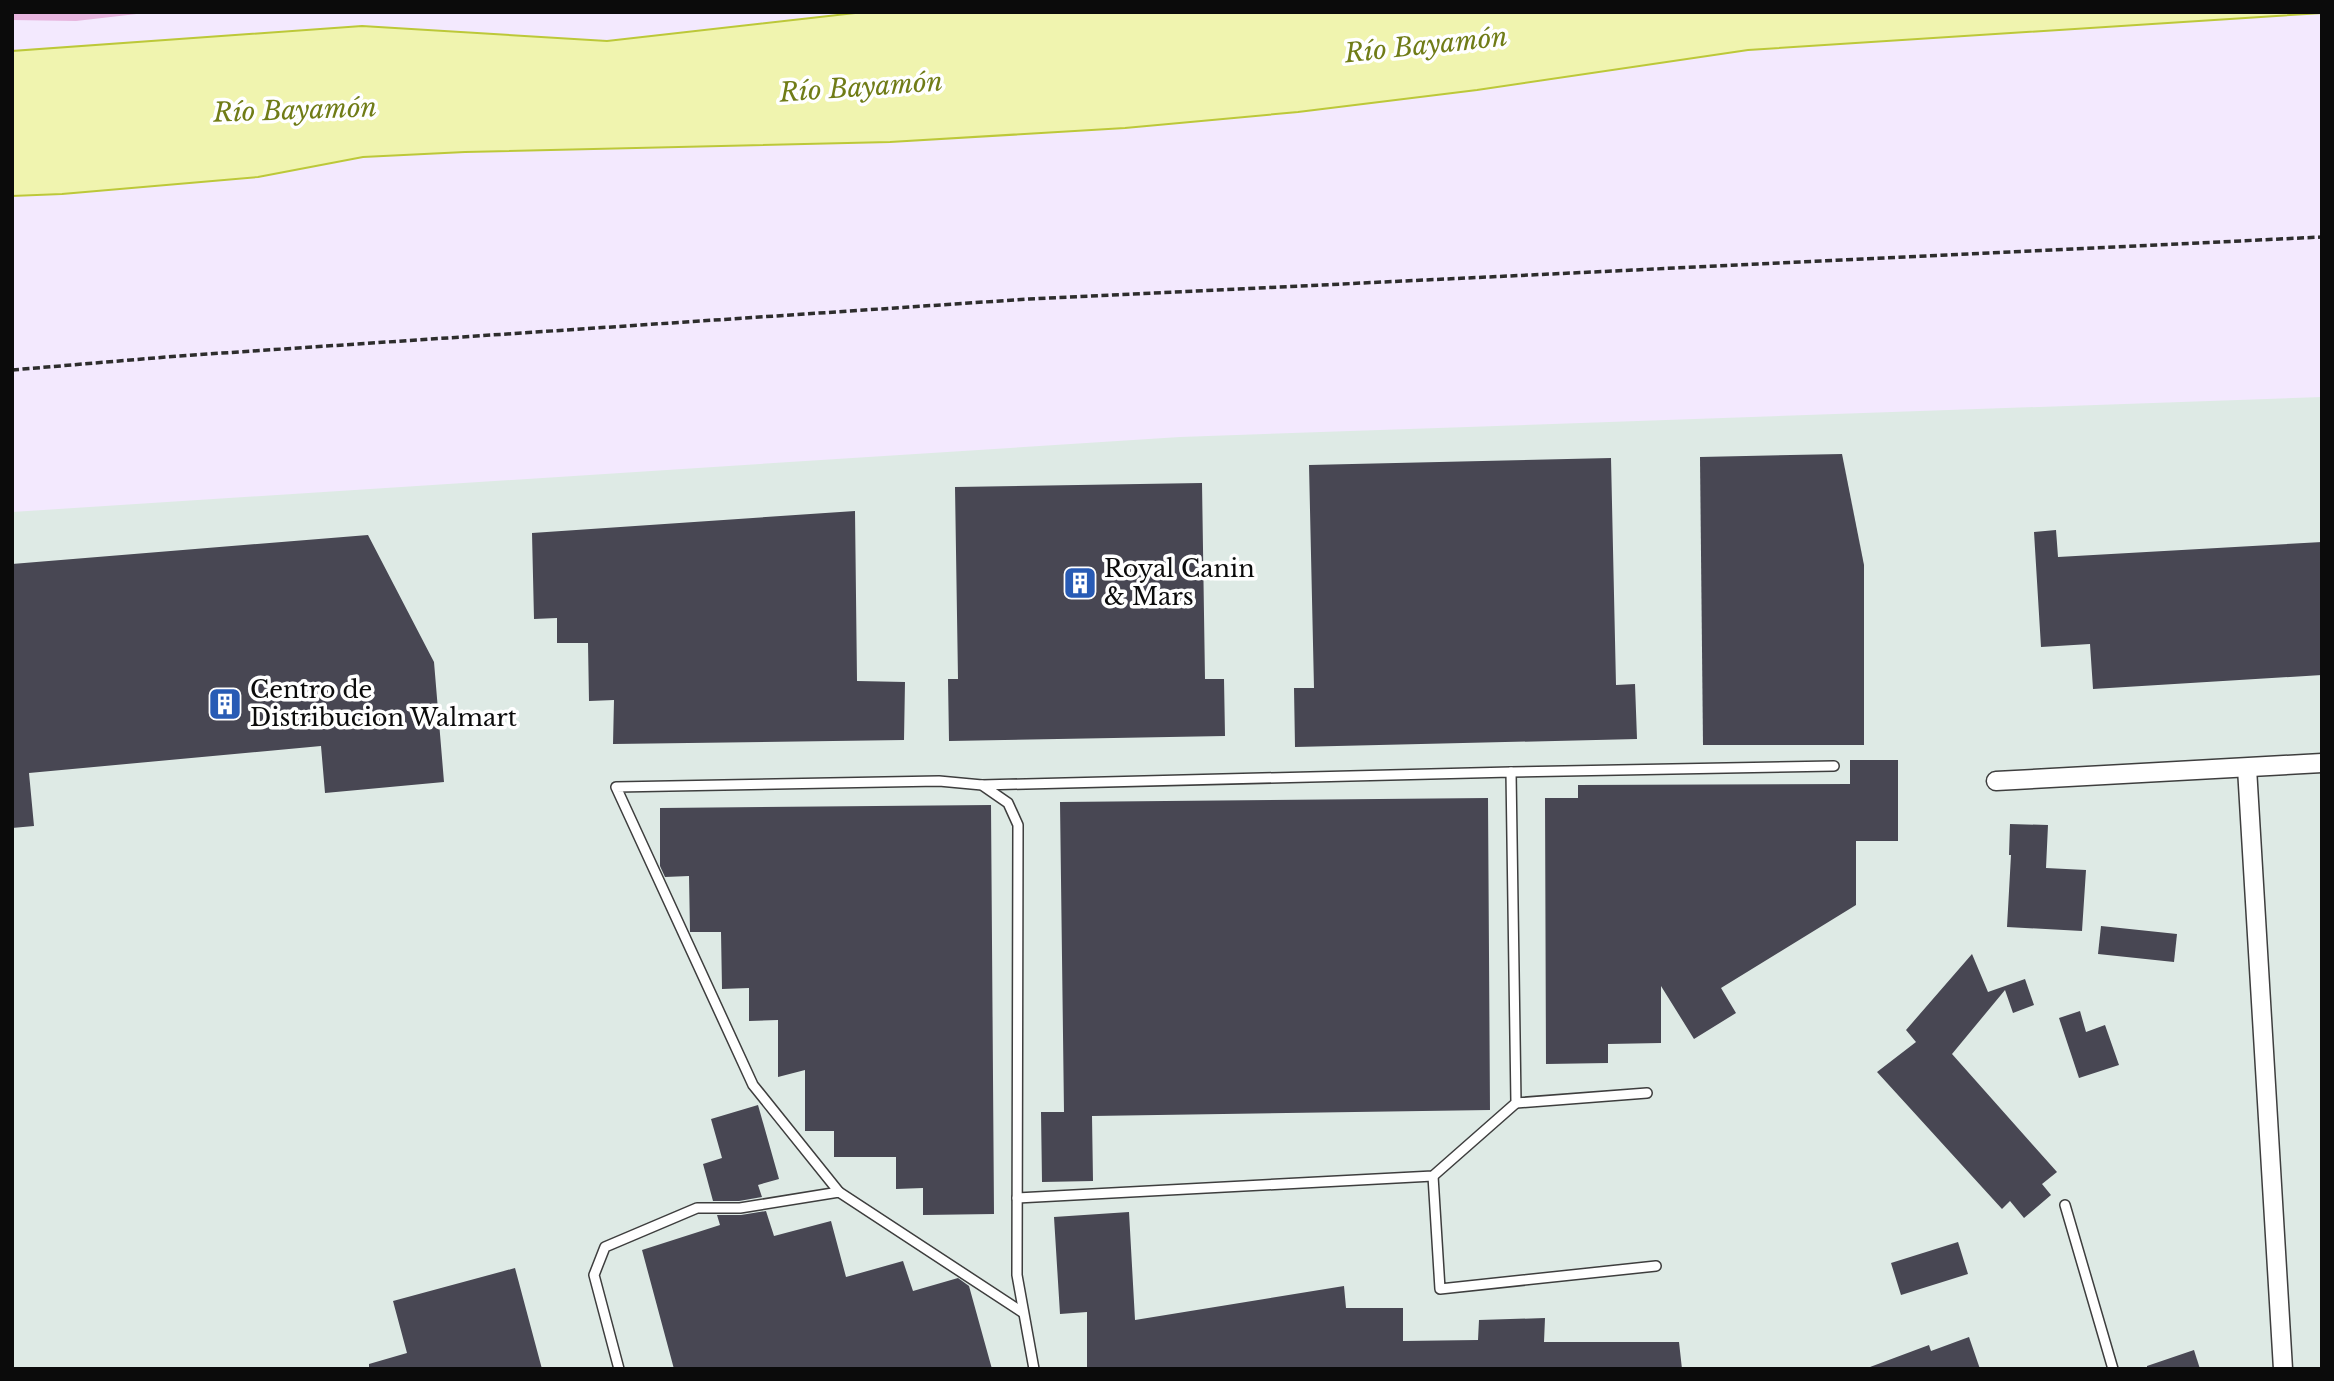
<svg xmlns="http://www.w3.org/2000/svg" width="2334" height="1381" viewBox="0 0 2334 1381" font-family="'Libre Baskerville',serif">
  <rect width="100%" height="100%" fill="#f3e9fe"/>
  <path fill="#deeae5" d="M 2322,397 L 2322,1369 L 12,1369 L 12,512 L 1180,437 Z"/>
  <path fill="#e7b5de" d="M 12,12 L 154,12 L 76,21 L 12,20 Z"/>
  <path fill="#f0f4af" stroke="#bcc839" stroke-width="2" d="M 864,12 L 2322,12 L 2322,13 L 1748,50 L 1477,90 L 1298,112 L 1125,128 L 890,142 L 465,152 L 363,157 L 258,177 L 62,194 L 12,196 L 12,51 L 362,26 L 607,41 Z"/>
  <g fill="#484753">
    <path d="M 1842,454 L 1864,565 L 1864,745 L 1703,745 L 1700,457 Z"/>
    <path d="M 1611,458 L 1616,685 L 1635,684 L 1637,739 L 1295,747 L 1294,688 L 1314,688 L 1309,465 Z"/>
    <path d="M 1202,483 L 1205,679 L 1224,679 L 1225,736 L 949,741 L 948,679 L 958,679 L 955,487 Z"/>
    <path d="M 855,511 L 857,681 L 905,682 L 904,740 L 613,744 L 614,700 L 589,701 L 588,643 L 557,643 L 557,618 L 534,619 L 532,533 Z"/>
    <path d="M 2056,530 L 2058,557 L 2322,542 L 2322,675 L 2093,689 L 2090,644 L 2041,647 L 2034,532 Z"/>
    <path d="M 368,535 L 434,662 L 444,782 L 325,793 L 321,746 L 29,773 L 34,826 L 12,828 L 12,564 Z"/>
    <path d="M 1850,760 L 1898,760 L 1898,841 L 1856,841 L 1856,905 L 1721,988 L 1736,1013 L 1694,1039 L 1661,986 L 1661,1043 L 1608,1044 L 1608,1063 L 1546,1064 L 1545,798 L 1578,798 L 1578,785 L 1850,784 Z"/>
    <path d="M 1488,798 L 1490,1110 L 1092,1116 L 1093,1181 L 1042,1182 L 1041,1112 L 1064,1112 L 1060,802 Z"/>
    <path d="M 991,805 L 994,1214 L 923,1215 L 923,1188 L 896,1189 L 896,1157 L 834,1157 L 834,1131 L 805,1131 L 805,1070 L 778,1077 L 778,1020 L 749,1021 L 749,988 L 722,989 L 721,932 L 690,932 L 689,876 L 665,877 L 660,866 L 660,808 Z"/>
    <path d="M 2010,824 L 2048,825 L 2046,868 L 2086,870 L 2082,931 L 2007,927 L 2011,855 L 2009,855 Z"/>
    <path d="M 2101,926 L 2177,934 L 2174,962 L 2098,954 Z"/>
    <path d="M 1972,954 L 1988,992 L 2025,979 L 2034,1005 L 2013,1013 L 2005,990 L 1952,1054 L 2057,1172 L 2042,1184 L 2051,1195 L 2024,1218 L 2010,1201 L 2002,1209 L 1877,1072 L 1916,1042 L 1906,1030 Z"/>
    <path d="M 2080,1011 L 2086,1032 L 2105,1025 L 2119,1065 L 2079,1078 L 2059,1018 Z"/>
    <path d="M 758,1105 L 779,1179 L 758,1185 L 762,1197 L 739,1201 L 713,1201 L 703,1164 L 722,1158 L 711,1119 Z"/>
    <path d="M 766,1211 L 774,1236 L 831,1221 L 846,1277 L 903,1261 L 913,1291 L 958,1278 L 969,1286 L 992,1369 L 674,1369 L 642,1250 L 720,1225 L 717,1215 L 741,1215 Z"/>
    <path d="M 1129,1212 L 1135,1320 L 1344,1286 L 1346,1308 L 1403,1308 L 1403,1341 L 1478,1340 L 1479,1320 L 1545,1318 L 1544,1342 L 1679,1342 L 1682,1369 L 1087,1369 L 1087,1312 L 1060,1314 L 1054,1217 Z"/>
    <path d="M 1958,1242 L 1968,1274 L 1901,1295 L 1891,1263 Z"/>
    <path d="M 515,1268 L 542,1369 L 369,1369 L 369,1364 L 407,1353 L 393,1301 Z"/>
    <path d="M 1969,1337 L 1980,1369 L 1871,1369 L 1870,1367 L 1929,1345 L 1931,1351 Z"/>
    <path d="M 2194,1350 L 2200,1369 L 2147,1369 L 2147,1366 Z"/>
  </g>
  <g fill="none" stroke-linecap="round" stroke-linejoin="round">
    <defs>
      <g id="service">
        <path d="M 1511,772 L 1834,766"/>
        <path d="M 982,785 L 1511,772 L 1516,1103 L 1433,1176 L 1017,1198"/>
        <path d="M 1516,1103 L 1647,1093"/>
        <path d="M 1433,1176 L 1440,1289 L 1656,1266"/>
        <path d="M 839,1192 L 753,1085 L 616,787 L 939,781 L 982,785 L 1008,803 L 1018,825 L 1017,1275 L 1034,1369"/>
        <path d="M 2065,1205 L 2113,1369"/>
        <path d="M 619,1369 L 594,1275 L 605,1247 L 697,1208 L 740,1208 L 839,1192 L 1022,1312"/>
      </g>
      <g id="minor">
        <path d="M 2247,768 L 2283,1369"/>
        <path d="M 1996,781 L 2322,763"/>
      </g>
    </defs>
    <use href="#service" stroke="#3e3e3e" stroke-width="12"/>
    <use href="#minor" stroke="#3e3e3e" stroke-width="21"/>
    <path stroke="#2d2d2d" stroke-width="3.5" stroke-dasharray="7 3.5" stroke-linecap="butt" d="M 12,370 L 178,356 L 1029,299 L 2322,237"/>
    <use href="#service" stroke="#fff" stroke-width="9"/>
    <use href="#minor" stroke="#fff" stroke-width="18"/>
  </g>
  <defs>
    <symbol id="building-square" viewBox="-11 -11 22 22"><rect x="-9" y="-9" width="18" height="18" rx="4" fill="#285bb5" stroke="#fff"/><path d="M-4-6H4V6H1V3H-1V6H-4ZM-2.5-4.3h1.7v1.8h-1.7ZM.8-4.3h1.7v1.8H.8ZM-2.5-1h1.7V.8h-1.7ZM.8-1h1.7V.8H.8Z" fill="#fff"/></symbol>
  </defs>
  <g fill-rule="evenodd">
    <use href="#building-square" x="1061" y="564" width="38" height="38"/>
    <use href="#building-square" x="206" y="685" width="38" height="38"/>
  </g>
  <g text-anchor="middle" stroke-width="7" stroke-linejoin="round" paint-order="stroke">
    <g font-size="24" fill="#0b0b0b" stroke="#fff" text-anchor="start">
      <text x="1104" y="577">Royal Canin<tspan x="1104" dy="28">&amp; Mars</tspan></text>
      <text x="250" y="698">Centro de<tspan x="250" dy="28">Distribucion Walmart</tspan></text>
    </g>
    <g font-size="26" font-style="italic" fill="#707c17" stroke="#fff">
      <text transform="translate(1426 45) rotate(-6)" y="9">Río Bayamón</text>
      <text transform="translate(861 87) rotate(-4)" y="9">Río Bayamón</text>
      <text transform="translate(295 110) rotate(-2)" y="9">Río Bayamón</text>
    </g>
  </g>
  <rect width="2334" height="1381" fill="none" stroke="#0b0b0b" stroke-width="28"/>
</svg>
